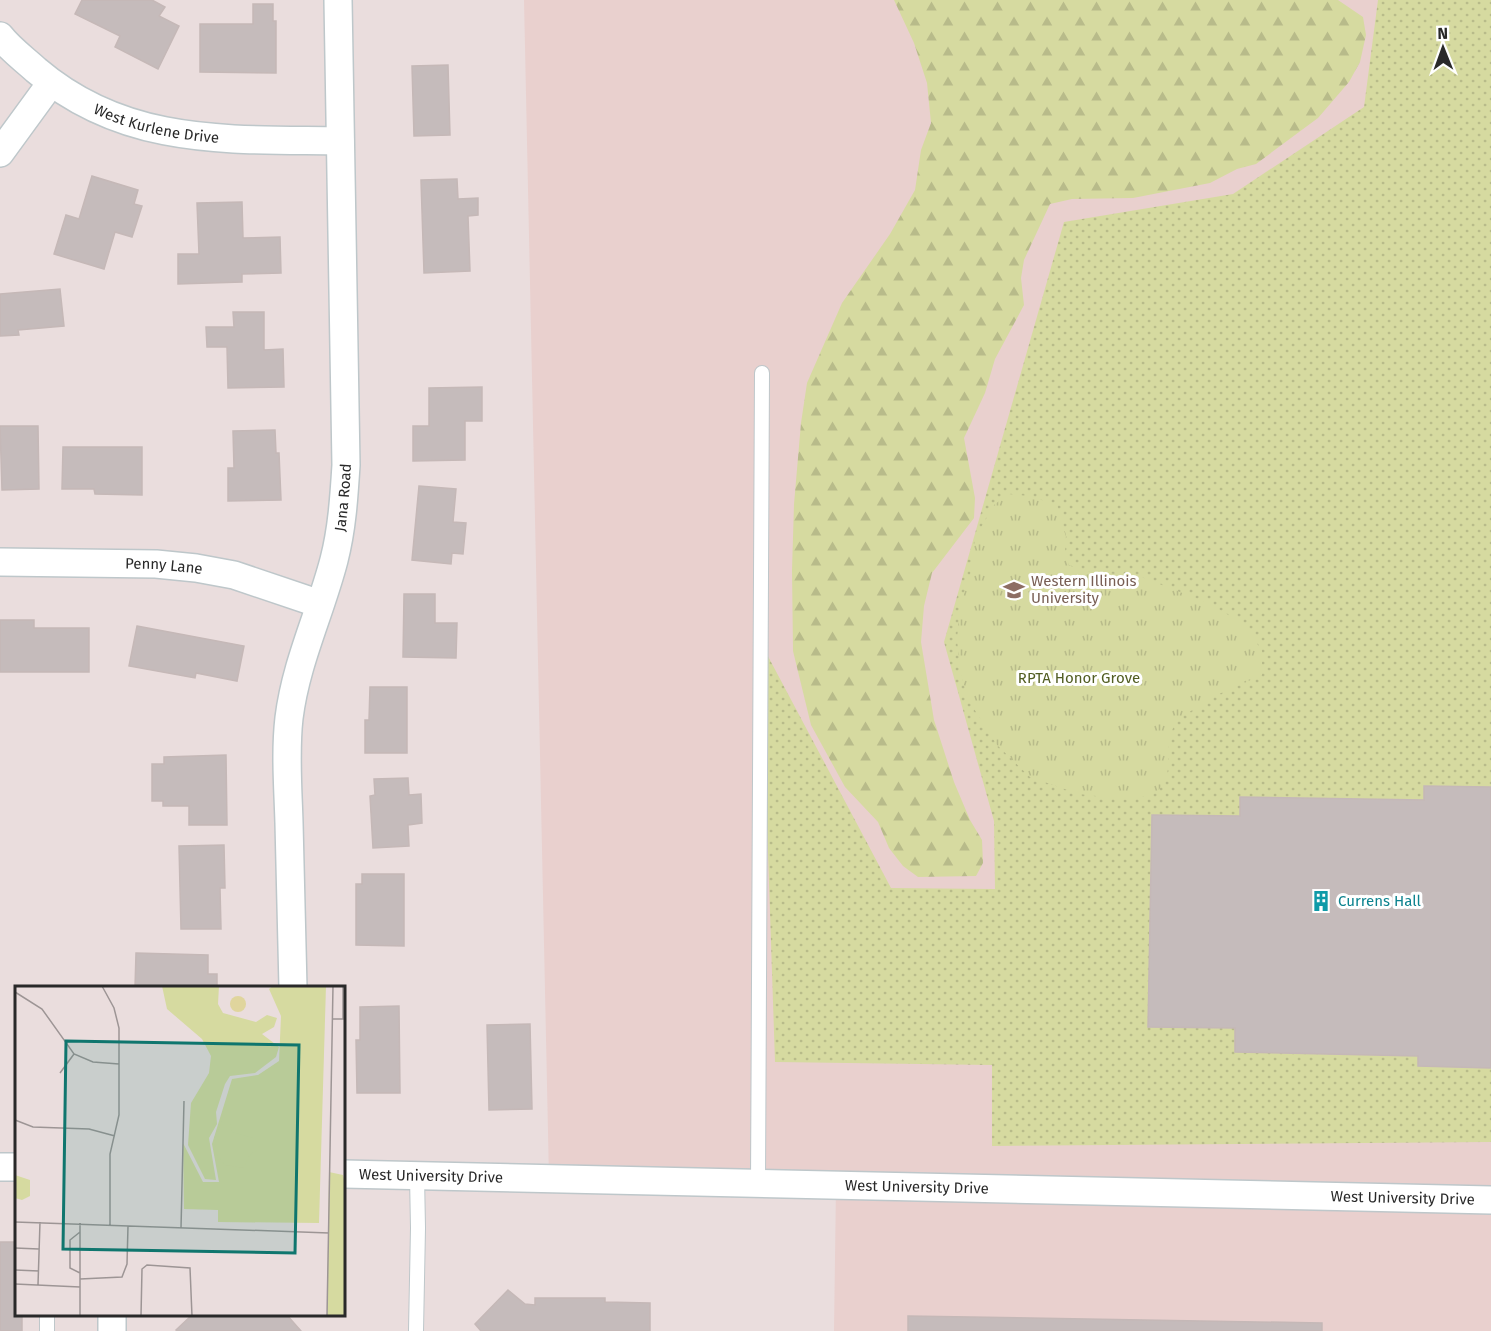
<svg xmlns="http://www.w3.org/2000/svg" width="1491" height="1331" viewBox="0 0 1491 1331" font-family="'Fira Sans',sans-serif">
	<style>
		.education { fill: #e9d0ce }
		.grass { fill: url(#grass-dots) }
		.forest { fill: url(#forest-firs) }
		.park { fill: url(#park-tufts) }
		.building { fill: #c5bbbb; stroke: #c5b8b7; stroke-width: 1.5 }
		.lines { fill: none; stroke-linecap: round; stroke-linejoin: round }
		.service-casing { stroke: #bec7ca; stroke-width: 16 }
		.minor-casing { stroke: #bec7ca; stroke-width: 30 }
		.service { stroke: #fff; stroke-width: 14 }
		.minor { stroke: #fff; stroke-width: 27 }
		.labels { text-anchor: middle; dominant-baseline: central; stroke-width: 6; stroke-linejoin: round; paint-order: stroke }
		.street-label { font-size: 15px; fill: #292929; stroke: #fff }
		.education-label { font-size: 15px; fill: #785e54; stroke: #fff; text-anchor: start }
		.park-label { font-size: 15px; fill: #515d22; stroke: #fff }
		.culture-label { font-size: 15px; fill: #0d838f; stroke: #fff; text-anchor: start }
		.inset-road { fill: none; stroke: #9d9595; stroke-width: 1.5 }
		.view { fill: #0f766e; fill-opacity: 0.15; stroke: #0f766e; stroke-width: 3 }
		.inset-edge { fill: none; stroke: #292929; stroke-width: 3 }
	</style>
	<defs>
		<pattern id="grass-dots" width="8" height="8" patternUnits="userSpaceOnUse" patternTransform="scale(1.5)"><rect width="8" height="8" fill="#d6daa0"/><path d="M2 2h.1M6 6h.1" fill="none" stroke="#b8bb8a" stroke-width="1.8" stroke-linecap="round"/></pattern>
		<pattern id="forest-firs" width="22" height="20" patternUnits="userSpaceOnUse" patternTransform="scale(1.5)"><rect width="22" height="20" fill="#d6daa0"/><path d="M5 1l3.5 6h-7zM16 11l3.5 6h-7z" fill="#b8bb8a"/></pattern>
		<pattern id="park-tufts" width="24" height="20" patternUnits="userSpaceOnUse" patternTransform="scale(1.5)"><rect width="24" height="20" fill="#d6daa0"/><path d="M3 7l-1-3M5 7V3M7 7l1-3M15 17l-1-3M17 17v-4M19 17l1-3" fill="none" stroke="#b8bb8a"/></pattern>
	</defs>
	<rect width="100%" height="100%" fill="#eadddd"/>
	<polygon class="education" points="524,0 1491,0 1491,1331 834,1331 836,1186 549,1179"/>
	<polygon class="grass" points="1378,0 1491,0 1491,1142 992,1146 992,1065 775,1062 761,643 891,888 995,889 994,821 944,642 1064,222 1233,194 1364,107"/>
	<polygon class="forest" points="894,0 1338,0 1363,17 1366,35 1360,62 1349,82 1318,118 1256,164 1237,169 1210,183 1133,198 1072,199 1050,204 1024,260 1021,278 1024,305 995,359 985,393 964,438 975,498 974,518 932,573 924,606 921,642 934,720 954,782 970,820 982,840 983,863 976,876 918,877 903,866 889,848 878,822 845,787 811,725 793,651 792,570 794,504 801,423 807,383 842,303 890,234 915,190 921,150 931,123 927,83 914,43"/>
	<polygon class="park" points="1008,494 1029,496 1057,505 1066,535 1065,553 1069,565 1081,571 1139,576 1208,603 1237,620 1250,633 1262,651 1262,675 1219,694 1176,720 1169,739 1168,769 1165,782 1156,793 1130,800 1079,794 1030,777 997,745 969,701 961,675 957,640 960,605 970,576 975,538 994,505"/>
	<g class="building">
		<polygon points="82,0 152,0 165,7 159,16 179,26 158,69 115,47 120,36 75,14"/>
		<polygon points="253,4 273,4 273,21 276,21 276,73 200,72 200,24 253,24"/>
		<polygon points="448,65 450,135 414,136 412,66"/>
		<polygon points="92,176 138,190 134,204 142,206 132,237 115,232 104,269 54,254 66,215 79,219"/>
		<polygon points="457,179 458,199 478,198 478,215 468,216 470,271 424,273 421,180"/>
		<polygon points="242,202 243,238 280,237 281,273 242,274 242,282 178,284 178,254 199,254 197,203"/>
		<polygon points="60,289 64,326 18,330 19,335 0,336 0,294"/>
		<polygon points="233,312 264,312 264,350 283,349 284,387 228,388 227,347 207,347 206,327 234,327"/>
		<polygon points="482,387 482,421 465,421 465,460 413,461 413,426 429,426 429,388"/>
		<polygon points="0,426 38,426 39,489 2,490"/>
		<polygon points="275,430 276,453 279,453 281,500 228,501 228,468 234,468 233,431"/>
		<polygon points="63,447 142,447 142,495 95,494 94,489 62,489"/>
		<polygon points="419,486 456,489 453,522 466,523 463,554 452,553 451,564 412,560"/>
		<polygon points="404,594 435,594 435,623 457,623 456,658 403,657"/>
		<polygon points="0,620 34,620 34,628 89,628 89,672 0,672"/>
		<polygon points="137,626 244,646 237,681 196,673 195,678 129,666"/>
		<polygon points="370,687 407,687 407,753 365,753 365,720 369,720"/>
		<polygon points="226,755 227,825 189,825 189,806 163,806 163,801 152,801 152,764 164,764 164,757"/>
		<polygon points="408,778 409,795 421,794 422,823 408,825 409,846 373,848 370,796 375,795 374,779"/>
		<polygon points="1424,786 1491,787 1491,1068 1418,1066 1418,1056 1235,1052 1235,1028 1148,1027 1152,815 1240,816 1240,797 1424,800"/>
		<polygon points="224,845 225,888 220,888 221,929 181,929 179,846"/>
		<polygon points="362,874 404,874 404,946 356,945 356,884 362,884"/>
		<polygon points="136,953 208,955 208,974 217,974 217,988 135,988"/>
		<polygon points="399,1006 400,1093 357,1093 356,1040 360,1040 360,1007"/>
		<polygon points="530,1024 532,1109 489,1110 487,1025"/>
		<polygon points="0,1242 16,1242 16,1314 22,1314 22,1331 0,1331"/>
		<polygon points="508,1290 525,1304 535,1305 535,1298 605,1298 605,1302 650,1303 650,1331 481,1331 475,1324"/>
		<polygon points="193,1314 286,1314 301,1331 177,1331 176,1330"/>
		<polygon points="908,1316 1322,1323 1322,1331 908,1331"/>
	</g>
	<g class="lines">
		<defs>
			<g id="service">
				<polyline points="758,1184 762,373"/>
				<polyline points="47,1331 47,1314"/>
				<polyline points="416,1331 418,1228 417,1176"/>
			</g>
			<g id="minor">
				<path id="s1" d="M0 36C10 49 24 59 36 70 126 147 230 139 340 141"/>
				<polyline points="0,153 51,83"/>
				<path id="s2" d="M0 562 156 564 196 568 234 575 320 604"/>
				<path id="s3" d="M293 988C292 933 290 878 289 823 288 788 285 753 289 718 296 662 320 614 334 560 342 529 344 497 346 465L338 0"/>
				<polyline points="0,1167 16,1167"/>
				<path id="s4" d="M344 1174 1491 1200"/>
				<polyline points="112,1314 112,1331"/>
			</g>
		</defs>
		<use href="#service" class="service-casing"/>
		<use href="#minor" class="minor-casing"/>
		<use href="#service" class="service"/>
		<use href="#minor" class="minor"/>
	</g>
	<defs>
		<symbol id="university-bare" viewBox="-9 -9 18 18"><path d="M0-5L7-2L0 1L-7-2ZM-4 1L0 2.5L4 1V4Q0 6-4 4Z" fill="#8d6e63" stroke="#fff" stroke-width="2.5" paint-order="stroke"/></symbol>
		<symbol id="building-bare" viewBox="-9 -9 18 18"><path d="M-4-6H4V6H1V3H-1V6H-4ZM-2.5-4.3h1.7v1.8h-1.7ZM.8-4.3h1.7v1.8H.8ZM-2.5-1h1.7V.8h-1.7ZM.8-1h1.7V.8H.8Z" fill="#0f9aa8" stroke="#fff" stroke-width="2.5" paint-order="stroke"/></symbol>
	</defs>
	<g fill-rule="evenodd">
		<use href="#university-bare" x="999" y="575" width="30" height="30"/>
		<use href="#building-bare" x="1306" y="886" width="30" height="30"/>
	</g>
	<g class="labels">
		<g class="street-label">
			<text stroke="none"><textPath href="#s1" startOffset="184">West Kurlene Drive</textPath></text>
			<text stroke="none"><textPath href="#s3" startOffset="498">Jana Road</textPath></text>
			<text stroke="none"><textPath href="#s2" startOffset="164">Penny Lane</textPath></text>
			<text stroke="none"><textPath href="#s4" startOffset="87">West University Drive</textPath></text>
			<text stroke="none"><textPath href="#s4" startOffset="573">West University Drive</textPath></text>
			<text stroke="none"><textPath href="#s4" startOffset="1059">West University Drive</textPath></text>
		</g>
		<g class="education-label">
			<text x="1031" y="581">Western Illinois<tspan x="1031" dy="17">University</tspan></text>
		</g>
		<g class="park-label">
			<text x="1079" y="678">RPTA Honor Grove</text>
		</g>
		<g class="culture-label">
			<text x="1338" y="901">Currens Hall</text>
		</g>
	</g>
	<g transform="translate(15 986)">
		<rect width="330" height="330" fill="#eadddd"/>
		<path d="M258 0H311L304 237 203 236V224L169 223 168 157 188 196H204L197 158 217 93 243 89 264 75 266 30 254 3Z" fill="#d6daa0"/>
		<path d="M147 0H204L203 18 208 27 241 36 252 29 262 32 259 41 247 48 264 61 261 71 240 87 215 90 210 98 201 126 202 138 194 152 201 194 190 193 173 159 176 117 194 87 196 70 187 53 152 23ZM0 189 15 194V210L7 214 0 212Z" fill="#d6daa0"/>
		<path d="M207 135 215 137 217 146 238 152 246 160 233 171 229 182 210 179 201 167 199 152ZM314 186 328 189 330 197V330H312Z" fill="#d6daa0"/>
		<path d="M215 18a8 8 0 1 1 16 0a8 8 0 1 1-16 0Z" fill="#e0d59d"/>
		<path class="inset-road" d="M87 0 99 22 104 42V129L95 168V239M0 6 27 23 59 68 78 76 104 78M318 33H328V0M45 87 59 68M0 134 18 141 74 143 100 150M0 236 314 247M166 242 169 115M0 262 24 263M0 284 24 285M65 287 55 282V254L65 246M65 293 107 291 112 278 113 240M0 298 65 301M23 299 25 236M65 330V237M126 330 127 283 132 279 175 282 177 330M312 330 318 0"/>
		<path class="view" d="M51 55 284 59 280 267 48 263Z"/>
		<rect width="330" height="330" class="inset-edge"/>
	</g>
	<g transform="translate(1443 48) rotate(359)" stroke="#ffffff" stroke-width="4.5" paint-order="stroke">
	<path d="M0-4.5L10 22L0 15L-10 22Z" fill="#292929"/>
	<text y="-9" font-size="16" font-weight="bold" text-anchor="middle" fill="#292929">N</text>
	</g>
</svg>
